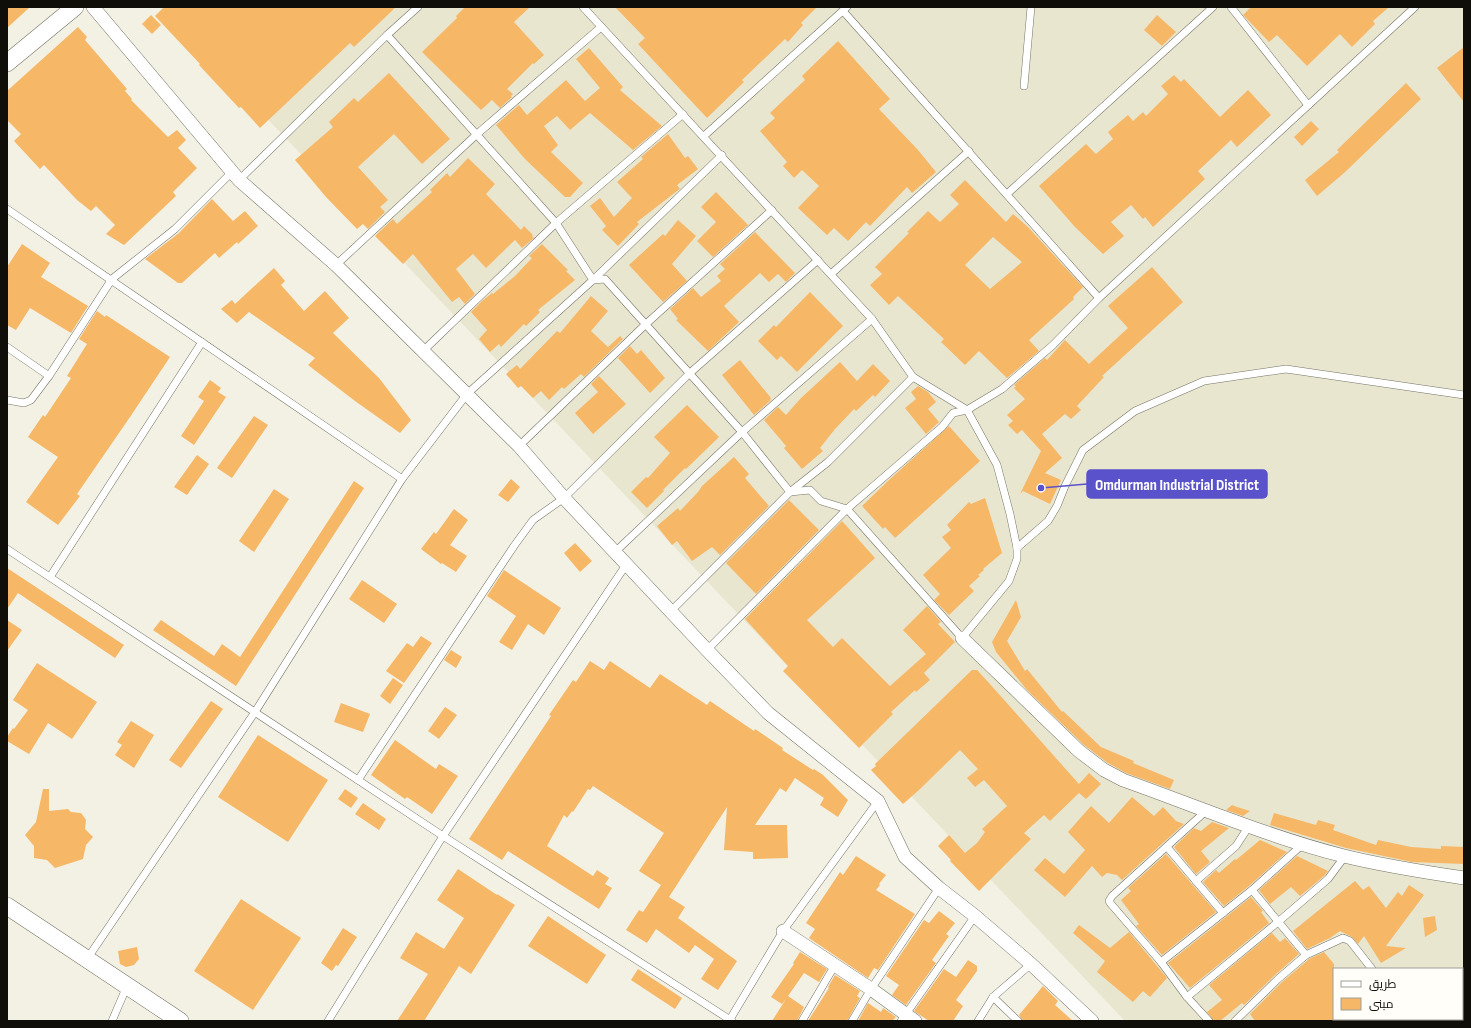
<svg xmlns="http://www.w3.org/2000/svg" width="1471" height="1028" viewBox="0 0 1471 1028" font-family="'Sofia Sans Condensed',Cairo,sans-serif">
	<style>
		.built { fill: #e9e6d0; fill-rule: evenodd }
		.building { fill: #f6b766; fill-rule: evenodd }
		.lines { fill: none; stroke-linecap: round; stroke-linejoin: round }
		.service-casing { stroke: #757366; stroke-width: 8 }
		.minor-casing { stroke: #757366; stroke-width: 14 }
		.tertiary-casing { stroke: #757366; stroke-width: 18 }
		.service { stroke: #fff; stroke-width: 7 }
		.minor { stroke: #fff; stroke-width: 13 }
		.tertiary { stroke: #fff; stroke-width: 17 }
		.leader { fill: none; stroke: #5a52ca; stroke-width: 1.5 }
		.callout-dot { fill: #5a52ca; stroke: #fffef8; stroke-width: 1.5 }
		.callout { fill: #5a52ca; stroke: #5a52ca; stroke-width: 1.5 }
		.callout-label { font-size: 16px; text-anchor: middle; font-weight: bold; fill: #fff }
	</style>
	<rect width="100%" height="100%" fill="#f3f1e3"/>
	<path class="built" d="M161 7H1464V1021H1125ZM1334 969H1462V1019H1334Z"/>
	<g class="building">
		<polygon points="7,7 30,7 7,28"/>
		<polygon points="164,7 396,7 354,47 350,43 260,128 241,107 239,108 199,65 200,64 155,16"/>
		<polygon points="465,7 530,7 514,22 544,55 534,64 533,63 507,89 513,94 511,96 512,97 500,108 492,100 481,110 422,52 457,18 456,16"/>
		<polygon points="615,7 817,7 801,23 803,25 788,42 785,39 742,80 744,82 707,118 638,44 645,38"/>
		<polygon points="1251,7 1389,7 1373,21 1375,24 1352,47 1340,34 1307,66 1277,35 1269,42 1247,19 1243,15"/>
		<polygon points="151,15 161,25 152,34 142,24"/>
		<polygon points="1157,15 1176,32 1162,46 1144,30"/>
		<polygon points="78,27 87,37 85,40 127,89 125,91 132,99 131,100 168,137 177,130 186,140 178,148 197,168 173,192 176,196 124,245 106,234 115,225 96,206 91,211 77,200 44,165 40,169 14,141 21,134 7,120 7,91"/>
		<polygon points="838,41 890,99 879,109 918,150 936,172 912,193 907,187 870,226 866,222 848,241 834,228 827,235 798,208 819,186 802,170 794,178 783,166 787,162 760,131 775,118 770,113 805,80 802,76"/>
		<polygon points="1464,47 1464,102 1437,68"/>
		<polygon points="589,48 623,87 620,90 662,126 633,150 590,113 570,130 557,116 544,126 558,145 551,152 583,183 570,197 565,197 525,159 496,125 519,105 527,115 566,80 585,101 600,88 576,59"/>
		<polygon points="389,73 450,139 422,164 394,134 358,167 388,200 380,207 385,212 368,229 363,224 357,229 326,197 295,160 333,127 329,122 354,98 358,102"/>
		<polygon points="1174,75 1181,82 1184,79 1220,117 1248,90 1271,115 1237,147 1231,140 1198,171 1205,179 1153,227 1145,217 1143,219 1131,205 1111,222 1124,236 1103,254 1075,227 1039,186 1086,144 1096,154 1113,139 1108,132 1128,115 1133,121 1143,112 1146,116 1168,94 1161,86"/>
		<polygon points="1406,83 1421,99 1344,173 1317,196 1305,180 1339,152 1337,150"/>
		<polygon points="1311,121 1319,129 1302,146 1294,137"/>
		<polygon points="668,134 685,158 688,156 698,169 677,185 680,189 677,191 637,222 639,224 618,246 602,230 606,226 590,206 600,198 614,217 632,198 617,182 643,159 641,157"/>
		<polygon points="468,158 495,184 486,194 521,230 524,226 533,235 532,236 534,238 522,248 515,240 486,268 473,254 456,269 475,294 465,304 459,297 452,302 413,254 403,264 375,236 393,219 397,224 432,192 430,190 447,173 450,177"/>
		<path d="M965 180 1006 222 1013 214 1028 227 1083 287 1073 297 1074 299 1029 340 1039 351 1007 378 979 351 965 365 941 342 944 339 898 296 889 305 870 285 882 274 875 267 909 233 907 232 928 211 940 222 959 204 950 195ZM993 237 1022 262 990 289 965 265Z"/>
		<polygon points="716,192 748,225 713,257 697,241 716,222 701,207"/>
		<polygon points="212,199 233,221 245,211 258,226 238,244 237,242 219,258 215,253 182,283 178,283 145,259 179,233"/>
		<polygon points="678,220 696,236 672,264 687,281 663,302 629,265 663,234 665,236"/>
		<polygon points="755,232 795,273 786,282 778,274 769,282 760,273 725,305 724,306 739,322 708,351 676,320 678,319 670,309 693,288 701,297 721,281 717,276 725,269 720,264"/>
		<polygon points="22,244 50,263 41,277 88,306 71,333 30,308 16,330 7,325 7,267"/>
		<polygon points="542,244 568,270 566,271 575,280 538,310 540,312 526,326 524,324 501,347 499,344 490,352 479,339 487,330 471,312 482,301 492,293 493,294 515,276 532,258 529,256"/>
		<polygon points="1152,267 1183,302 1102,376 1104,377 1077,406 1081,410 1071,419 1065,414 1042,434 1062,458 1045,473 1061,480 1050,504 1023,491 1020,494 1041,451 1022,430 1017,434 1008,425 1013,421 1007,415 1025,399 1014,388 1016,386 1014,385 1045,358 1047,360 1065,340 1089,364 1128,328 1108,306"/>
		<polygon points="274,268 285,281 281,285 304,311 325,291 349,318 333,333 379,378 411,420 400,433 355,401 308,365 315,358 249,312 237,323 221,309 232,300 235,304"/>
		<polygon points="810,292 843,326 797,372 781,356 777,360 758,341 774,325 776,327"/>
		<polygon points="591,296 608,311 591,331 609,348 608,347 620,336 623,339 584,377 581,374 564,389 562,387 549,400 541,391 533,398 521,386 518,388 506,374 517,365 520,369 557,331 560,333"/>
		<polygon points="97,311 105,317 106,315 170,357 130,417 77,494 80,496 58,525 26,502 58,457 28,437 43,415 45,417 71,378 67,376 87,344 79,339"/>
		<polygon points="630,346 637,354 641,350 665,378 650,393 618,358"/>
		<polygon points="740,360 771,398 770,399 771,400 754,415 722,375"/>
		<polygon points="840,362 857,381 873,364 890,381 875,397 873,395 856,411 854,409 835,429 820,448 823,451 802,469 784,448 786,446 764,420 778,407 786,415 800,399"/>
		<polygon points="599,376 626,404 593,434 575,413 598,392 591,384"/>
		<polygon points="210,380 221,388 218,392 226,397 194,445 181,436 204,401 198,397"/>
		<polygon points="918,386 928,392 936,402 928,409 939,422 926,434 905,408 916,399 911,392"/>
		<polygon points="687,405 719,437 686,469 685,468 663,490 664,491 647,508 631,492 646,477 648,478 670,453 654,437"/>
		<polygon points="254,416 268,425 232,478 217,468"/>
		<polygon points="949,426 980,461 895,538 885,527 883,529 862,506 889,480"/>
		<polygon points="197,455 209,464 187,495 174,487"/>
		<polygon points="734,457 749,474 745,478 769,506 720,555 712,547 692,561 677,541 672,545 657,526 678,508 680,511 698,492 702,486"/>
		<polygon points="511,479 520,487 508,502 498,495"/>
		<polygon points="354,481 364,488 236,686 153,630 161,620 214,656 222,644 240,657"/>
		<polygon points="274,489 289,499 254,552 239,541"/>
		<polygon points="985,498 1002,553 983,569 984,570 978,575 980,576 969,586 974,591 949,615 934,600 940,594 923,575 951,548 942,537 951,530 947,525 969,502 971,504"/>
		<polygon points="789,500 819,530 756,594 726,563"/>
		<polygon points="454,509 468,520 450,545 467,556 456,572 442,563 441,564 421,549 434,532 436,534"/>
		<polygon points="842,521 875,558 807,620 833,647 842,638 890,686 926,654 903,630 927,606 941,622 938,624 955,642 924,673 930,680 916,692 915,690 891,712 893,714 859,748 783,671 788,666 745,619"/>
		<polygon points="575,543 592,561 580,572 564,553"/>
		<polygon points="7,568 124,645 115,658 18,593 7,609"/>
		<polygon points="504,570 561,608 544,635 528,624 512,650 499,642 516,616 487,596"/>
		<polygon points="362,580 397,604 384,623 349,599"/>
		<polygon points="1016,600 1021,617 1007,641 1025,671 1027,669 1062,712 1063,711 1101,747 1134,761 1133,763 1174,780 1170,789 1126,773 1108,763 1084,745 1027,690 996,652 992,642"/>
		<polygon points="7,620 22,630 7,651"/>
		<polygon points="421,636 432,643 404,683 386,671 407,643 413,647"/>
		<polygon points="451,650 462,657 456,668 444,660"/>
		<polygon points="590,661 604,670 610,661 650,688 660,674 707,705 710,701 754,731 755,729 783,748 782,750 813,770 814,769 823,775 848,800 838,817 820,805 824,798 795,778 786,792 780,788 755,825 787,825 788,858 753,859 753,852 724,850 727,807 669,897 685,907 678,918 737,961 718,990 701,979 714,959 695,945 689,953 656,929 647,943 626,930 639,910 643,912 661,885 639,871 664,833 593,786 590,790 588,789 573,812 572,811 567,818 564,815 547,846 593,876 597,870 609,878 605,884 612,888 599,909 508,851 502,860 469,839 551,716 549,715 573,680 576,682"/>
		<polygon points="37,663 97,702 72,739 48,723 29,754 7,741 7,737 13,728 14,729 28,710 13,700"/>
		<polygon points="972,670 977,670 989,683 1079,784 1089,773 1101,784 1086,799 1079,793 1050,821 1044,815 1024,833 1031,839 979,891 950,861 951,860 938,846 949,835 965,853 977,843 985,832 982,829 1007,806 984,780 975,787 967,778 978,769 960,750 919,790 903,804 871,770 876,766 875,764"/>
		<polygon points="393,678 403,685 390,704 380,696"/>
		<polygon points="211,701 223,709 181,768 169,760"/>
		<polygon points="341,703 370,714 363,732 334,722"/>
		<polygon points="445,707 457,715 439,739 428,731"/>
		<polygon points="131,721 154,735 134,768 115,755 122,745 117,742"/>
		<polygon points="258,735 328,780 288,842 218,797"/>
		<polygon points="395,740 436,769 439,764 458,776 432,814 407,797 405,799 371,775"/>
		<polygon points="43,789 49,789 49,811 68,809 71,812 81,813 86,820 85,829 93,837 86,845 83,859 55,868 47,860 34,858 34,846 25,835 36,822"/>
		<polygon points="345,789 358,798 351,808 338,799"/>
		<polygon points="1132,797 1154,816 1163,807 1176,821 1184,824 1122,880 1117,875 1107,873 1102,877 1092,866 1065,897 1034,870 1045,858 1064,874 1085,850 1068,832 1091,806 1109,823"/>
		<polygon points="363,803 386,819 379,830 355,814"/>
		<polygon points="1232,805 1237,807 1250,811 1243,816 1226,810"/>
		<polygon points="1274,813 1316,825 1318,820 1335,825 1333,830 1376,845 1378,840 1411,847 1441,849 1441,846 1464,847 1464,864 1412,862 1346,848 1270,825"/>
		<polygon points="1212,822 1229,828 1201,851 1210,862 1196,874 1174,847 1194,828 1201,831"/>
		<polygon points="1260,840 1287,852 1249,886 1224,906 1203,882 1216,870 1219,873 1235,859 1236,860"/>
		<polygon points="1166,854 1216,912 1162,955 1136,926 1139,924 1121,900 1131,891 1128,888"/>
		<polygon points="856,856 886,875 879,884 880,885 876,890 915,914 878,970 874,968 868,978 809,938 815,929 806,923 840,872 843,875"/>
		<polygon points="1297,856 1328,871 1324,876 1300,896 1291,887 1270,904 1259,890"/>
		<polygon points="458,869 497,895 497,894 515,905 471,974 459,966 424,1021 397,1021 428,974 400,958 416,932 444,949 464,918 437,900"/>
		<polygon points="1355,881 1363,890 1369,886 1386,908 1398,892 1402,896 1409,885 1424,895 1386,946 1406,948 1381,963 1364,936 1358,944 1352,937 1340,931 1330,938 1307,949 1293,931"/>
		<polygon points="1251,897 1263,911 1261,912 1269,923 1190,988 1168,963"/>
		<polygon points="241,899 301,938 253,1010 194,971"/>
		<polygon points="939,911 955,923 946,934 949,936 932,960 936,963 906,1005 892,995 899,985 886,976 924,920 929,923"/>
		<polygon points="548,916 606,955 587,984 528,946"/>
		<polygon points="1435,916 1437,930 1425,937 1423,918"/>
		<polygon points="1079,925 1110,948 1129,932 1167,978 1150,997 1143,991 1133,1002 1097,972 1105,961 1073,933"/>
		<polygon points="343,928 357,937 338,966 336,965 332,971 321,963"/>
		<polygon points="1272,933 1280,942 1285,938 1299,954 1275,975 1244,1005 1242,1003 1220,1021 1214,1021 1207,1012 1222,1000 1209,985"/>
		<polygon points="137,947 139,959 134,965 126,967 120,964 118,951"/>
		<polygon points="800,952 827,969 819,982 804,973 788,996 804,1007 797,1021 772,1021 786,999 782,1004 771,997 794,964 793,963"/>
		<polygon points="1324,952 1334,964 1334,1019 1342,1019 1344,1021 1255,1021 1250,1014 1281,983 1309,959"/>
		<polygon points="968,960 977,966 977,971 956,1000 963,1006 953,1021 929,1021 914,1011 944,969 956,977"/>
		<polygon points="638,969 682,998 675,1009 631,980"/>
		<polygon points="835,975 860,991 857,996 860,998 847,1021 808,1021 829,988 828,987"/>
		<polygon points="1043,986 1058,1001 1055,1005 1073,1021 1023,1021 1019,1015"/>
		<polygon points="868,1003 881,1012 883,1008 896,1017 893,1020 895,1021 858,1021"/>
	</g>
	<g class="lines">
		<defs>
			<g id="service">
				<polyline points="1231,7 1308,105"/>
				<polyline points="843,11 1099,298"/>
				<polyline points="387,35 556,223 593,280 605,279 742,432 790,492 810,490 821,501 847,509 962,638 1009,581 1017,559 1017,548 1010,514 997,465 967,410 913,377 872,319 583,7"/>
				<polyline points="1024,86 1031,7"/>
				<polyline points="704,136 847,7"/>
				<polyline points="239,180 387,35 418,7"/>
				<polyline points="1007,194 1213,7"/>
				<polyline points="7,209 402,479"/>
				<polyline points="336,265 476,135 601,27"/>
				<polyline points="831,274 969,151"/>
				<polyline points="7,347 49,376"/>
				<polyline points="423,351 556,223 683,114"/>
				<polyline points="7,400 24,403 31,400 49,376 112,279 175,229 232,172"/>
				<polyline points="519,446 646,324 772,210"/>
				<polyline points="1017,548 1048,521 1057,506 1065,486 1083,450 1135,411 1204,381 1286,369 1464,395"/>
				<polyline points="7,549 443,836 732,1021"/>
				<polyline points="615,552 742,432 872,319"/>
				<polyline points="50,577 202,342"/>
				<polyline points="670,612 790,492 828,462 913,377"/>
				<polyline points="707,650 847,509 942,427 953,413 967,410 1002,389 1053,345 1099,298 1415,7"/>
				<polyline points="358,780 514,546 533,520 564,498 690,373 818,260"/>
				<polyline points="1207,810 1112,896 1109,901 1111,904 1161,962 1187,997 1209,1021"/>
				<polyline points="1167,847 1223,913"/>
				<polyline points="1196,881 1236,846 1249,826"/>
				<polyline points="1252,890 1306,955"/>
				<polyline points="87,959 255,712 402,479 467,394 593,280 722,155"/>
				<polyline points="1161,962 1252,890 1303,844"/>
				<polyline points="993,997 1018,1021"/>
				<polyline points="1187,997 1278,922 1328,879 1345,856"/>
				<polyline points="1411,1019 1413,1021"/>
				<polyline points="112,1021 127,986"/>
				<polyline points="328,1021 443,836 626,565"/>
				<polyline points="729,1021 783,931 878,801"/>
				<polyline points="802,1021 835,965"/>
				<polyline points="852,1021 871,989 939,888"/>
				<polyline points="901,1021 975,916"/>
				<polyline points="978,1021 993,997 1031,964"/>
				<polyline points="1235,1021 1278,979 1306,955 1343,938 1350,941 1372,969"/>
			</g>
			<g id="minor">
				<polyline points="93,7 239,180 336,265 519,446 564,498 707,650 768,713 878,801 905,857 939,888 975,916 1031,964 1092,1021"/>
				<path d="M962 638 1079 751 1104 770 1123 780C1196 806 1269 837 1344 856 1384 866 1424 872 1464 878"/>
				<polyline points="783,931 871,989 915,1021"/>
				<polyline points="1462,992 1464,990"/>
				<polyline points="1429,1021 1432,1019"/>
			</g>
			<g id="tertiary">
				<polyline points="7,63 75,7"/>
				<polyline points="7,906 180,1021"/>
			</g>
		</defs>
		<use href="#service" class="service-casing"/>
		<use href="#minor" class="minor-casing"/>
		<use href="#tertiary" class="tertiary-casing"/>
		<use href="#service" class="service"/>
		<use href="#minor" class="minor"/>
		<use href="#tertiary" class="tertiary"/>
	</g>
	<path class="leader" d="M1041 488L1087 484"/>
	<circle class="callout-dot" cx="1041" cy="488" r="4"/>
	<rect class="callout" x="1087" y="470" width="180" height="28" rx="4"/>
	<g class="callout-label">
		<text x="1177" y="490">Omdurman Industrial District</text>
	</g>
	<rect width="1471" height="1028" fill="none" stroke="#0f0e09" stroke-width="16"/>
	<rect x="1333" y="968" width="130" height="52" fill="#fffef8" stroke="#9f9e98"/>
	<rect x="1341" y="981" width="20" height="6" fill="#ffffff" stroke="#9f9e98"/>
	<text x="1369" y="988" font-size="12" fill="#0f0e09">طريق</text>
	<rect x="1341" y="998" width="20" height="12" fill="#f6b766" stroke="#9f9e98"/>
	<text x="1369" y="1008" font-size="12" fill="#0f0e09">مبنى</text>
</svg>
